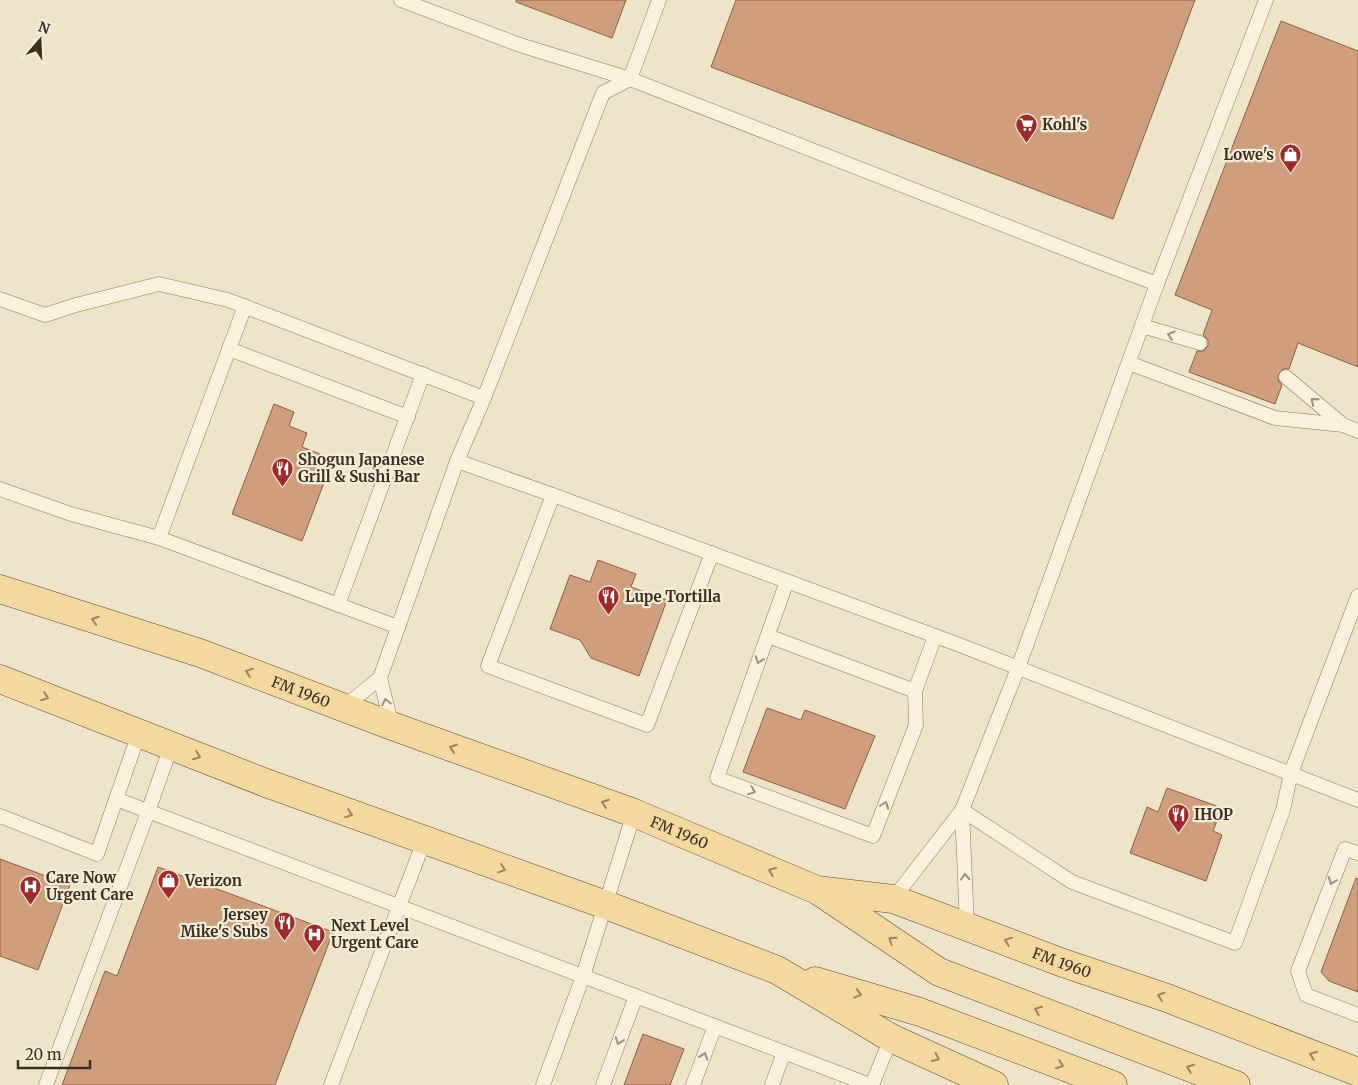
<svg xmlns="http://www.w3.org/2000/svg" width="1358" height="1085" viewBox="0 0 1358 1085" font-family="Merriweather,serif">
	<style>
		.building { fill: #cf9f7d; stroke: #8d5f41 }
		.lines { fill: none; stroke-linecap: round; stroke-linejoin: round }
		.lane-casing { stroke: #8d765c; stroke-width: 15 }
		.primary-casing { stroke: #5b4430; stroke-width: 29 }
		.lane { stroke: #faf1dc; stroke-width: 14 }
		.primary { stroke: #f3d9a0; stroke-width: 28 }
		.oneway { stroke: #9c907e }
		.oneway2 { stroke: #988460 }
		.labels { text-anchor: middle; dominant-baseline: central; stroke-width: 4.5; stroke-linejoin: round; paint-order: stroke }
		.poi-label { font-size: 15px; font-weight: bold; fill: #3d2e20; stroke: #f7eed8; text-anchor: start }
		.street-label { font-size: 15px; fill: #3d2e20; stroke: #f7eed8 }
	</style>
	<rect width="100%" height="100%" fill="#f0e4c8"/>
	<g class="building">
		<polygon points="516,0 626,0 612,38 516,2"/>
		<polygon points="736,0 1195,0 1113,219 711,67"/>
		<polygon points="1281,21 1358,51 1358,367 1298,343 1289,369 1283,369 1278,375 1278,380 1282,385 1275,404 1189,372 1197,351 1203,351 1208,346 1208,340 1203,335 1212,310 1175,295"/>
		<polygon points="274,404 294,412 289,426 307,433 302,447 333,459 302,541 232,514"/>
		<polygon points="598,560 636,574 631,587 667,600 639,676 591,658 580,640 550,629 570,575 590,582"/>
		<polygon points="767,708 801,720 805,710 875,736 845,809 743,772"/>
		<polygon points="1167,788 1222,808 1213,831 1222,835 1206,881 1130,853 1147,807 1158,812"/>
		<polygon points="0,859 70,885 38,970 0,956"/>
		<polygon points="158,867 333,932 275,1085 62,1085 105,971 117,976"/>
		<polygon points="1356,878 1358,879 1358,992 1329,981 1321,972"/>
		<polygon points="643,1034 684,1049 670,1085 624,1085"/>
	</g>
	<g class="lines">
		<defs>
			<g id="lane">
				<polyline points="401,0 520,45 630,79 1096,261 1157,284 1018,668 962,810 1072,882 1235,943 1283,810 1291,773 1358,596"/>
				<polyline points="1157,284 1266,0"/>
				<polyline points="0,299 45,315 76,305 159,284 228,300 484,398"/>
				<polyline points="1142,326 1200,343"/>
				<polyline points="229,349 408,417"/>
				<polyline points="1129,363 1275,418 1343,425 1358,431"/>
				<polyline points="1286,377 1343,425"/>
				<polyline points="457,461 553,495 957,644 1358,800"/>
				<polyline points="0,489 71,514 159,538 398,627"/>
				<polyline points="553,495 488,666 647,725 712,553"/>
				<polyline points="159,538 245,306"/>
				<polyline points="787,581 717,778 873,836 916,725 915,691 935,636"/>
				<polyline points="338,605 423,374"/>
				<polyline points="768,636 915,691"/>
				<polyline points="380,678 392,726"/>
				<polyline points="344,707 380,678 457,461 484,398 603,93 630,79 659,0"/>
				<polyline points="116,799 870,1085"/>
				<polyline points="0,816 97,854 139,733"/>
				<polyline points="1358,853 1345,849 1298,971 1306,995 1358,1015"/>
				<polyline points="893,899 962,810 967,926"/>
				<polyline points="46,1085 148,812 171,746"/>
				<polyline points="331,1085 424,841"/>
				<polyline points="543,1085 583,976 634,813"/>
				<polyline points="603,1085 636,996"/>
				<polyline points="693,1085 715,1026"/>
				<polyline points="772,1085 784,1052"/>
				<polyline points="872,1085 891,1038"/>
			</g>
			<g id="primary">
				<path id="s1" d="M0 589 200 653 392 726 634 813 817 890 893 899 1063 963 1167 998 1358 1072"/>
				<polyline points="0,679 266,783 606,905 777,970 891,1038 994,1085"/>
				<polyline points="820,892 939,972 1236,1085"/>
				<polyline points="815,981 920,1012 1113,1085"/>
			</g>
		</defs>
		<use href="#lane" class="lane-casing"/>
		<use href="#primary" class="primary-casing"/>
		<use href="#lane" class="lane"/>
		<use href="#primary" class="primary"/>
	</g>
	<defs><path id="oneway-chevron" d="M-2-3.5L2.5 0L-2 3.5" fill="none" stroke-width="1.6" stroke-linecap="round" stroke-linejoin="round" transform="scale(1.25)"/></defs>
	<g class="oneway">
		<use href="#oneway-chevron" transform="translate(1171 335) rotate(-163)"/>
		<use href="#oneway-chevron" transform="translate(1314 401) rotate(-140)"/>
		<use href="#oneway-chevron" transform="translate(759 660) rotate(110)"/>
		<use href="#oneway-chevron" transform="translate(386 702) rotate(-103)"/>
		<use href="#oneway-chevron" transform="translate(752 791) rotate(21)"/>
		<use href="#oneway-chevron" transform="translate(885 805) rotate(-69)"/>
		<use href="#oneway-chevron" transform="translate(965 877) rotate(-93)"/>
		<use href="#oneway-chevron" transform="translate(1332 881) rotate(111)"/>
		<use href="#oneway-chevron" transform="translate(619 1041) rotate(110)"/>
		<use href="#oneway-chevron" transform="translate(704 1056) rotate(-70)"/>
	</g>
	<g class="oneway2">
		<use href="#oneway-chevron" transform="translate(95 620) rotate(-162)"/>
		<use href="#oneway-chevron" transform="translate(249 672) rotate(-159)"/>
		<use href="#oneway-chevron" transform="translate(45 697) rotate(21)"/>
		<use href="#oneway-chevron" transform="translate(453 748) rotate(-160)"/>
		<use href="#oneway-chevron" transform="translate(197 756) rotate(21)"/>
		<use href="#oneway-chevron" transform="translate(605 803) rotate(-160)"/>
		<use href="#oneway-chevron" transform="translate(349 814) rotate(20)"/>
		<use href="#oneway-chevron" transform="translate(502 869) rotate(19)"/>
		<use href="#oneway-chevron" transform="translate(772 871) rotate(-157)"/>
		<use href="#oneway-chevron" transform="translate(892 940) rotate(-146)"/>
		<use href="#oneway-chevron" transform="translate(1008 941) rotate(-159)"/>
		<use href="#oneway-chevron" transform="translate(858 994) rotate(16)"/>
		<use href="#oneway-chevron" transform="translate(1161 996) rotate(-161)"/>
		<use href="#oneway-chevron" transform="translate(1038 1010) rotate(-159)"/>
		<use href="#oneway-chevron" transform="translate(1313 1055) rotate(-159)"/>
		<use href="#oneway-chevron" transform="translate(936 1058) rotate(24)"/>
		<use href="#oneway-chevron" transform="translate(1060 1065) rotate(21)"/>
		<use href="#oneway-chevron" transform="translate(1190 1068) rotate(-159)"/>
	</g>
	<defs>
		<symbol id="supermarket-pin" viewBox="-11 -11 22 30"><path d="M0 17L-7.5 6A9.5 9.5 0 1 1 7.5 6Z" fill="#9e2a2b" stroke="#f7eed8"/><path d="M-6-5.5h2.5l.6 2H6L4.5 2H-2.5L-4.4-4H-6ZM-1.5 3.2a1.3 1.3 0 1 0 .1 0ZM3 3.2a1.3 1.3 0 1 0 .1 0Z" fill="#fff"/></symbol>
		<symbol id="shop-pin" viewBox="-11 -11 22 30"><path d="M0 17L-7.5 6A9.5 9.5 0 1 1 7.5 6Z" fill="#9e2a2b" stroke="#f7eed8"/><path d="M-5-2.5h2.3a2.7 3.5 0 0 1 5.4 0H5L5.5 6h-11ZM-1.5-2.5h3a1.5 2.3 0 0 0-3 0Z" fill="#fff"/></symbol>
		<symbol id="restaurant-pin" viewBox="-11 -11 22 30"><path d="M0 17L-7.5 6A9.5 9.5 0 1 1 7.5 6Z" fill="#9e2a2b" stroke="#f7eed8"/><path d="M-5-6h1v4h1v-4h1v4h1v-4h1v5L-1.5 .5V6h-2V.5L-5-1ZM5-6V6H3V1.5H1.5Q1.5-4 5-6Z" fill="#fff"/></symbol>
		<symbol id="hospital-pin" viewBox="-11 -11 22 30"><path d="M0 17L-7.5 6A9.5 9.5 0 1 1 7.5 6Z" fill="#9e2a2b" stroke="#f7eed8"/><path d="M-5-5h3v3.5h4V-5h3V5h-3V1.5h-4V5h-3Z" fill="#fff"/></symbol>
	</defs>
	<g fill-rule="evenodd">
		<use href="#supermarket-pin" x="1014" y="112" width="25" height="34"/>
		<use href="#shop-pin" x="1278" y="142" width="25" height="34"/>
		<use href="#restaurant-pin" x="270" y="456" width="25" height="34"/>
		<use href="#restaurant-pin" x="596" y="584" width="25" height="34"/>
		<use href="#restaurant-pin" x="1166" y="802" width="25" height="34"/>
		<use href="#shop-pin" x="156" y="868" width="25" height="34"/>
		<use href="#hospital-pin" x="18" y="874" width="25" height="34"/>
		<use href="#restaurant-pin" x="272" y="910" width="25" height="34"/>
		<use href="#hospital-pin" x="302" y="922" width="25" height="34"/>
	</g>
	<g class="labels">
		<g class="poi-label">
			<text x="1042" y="124">Kohl's</text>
			<text x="1274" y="154" text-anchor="end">Lowe's</text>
			<text x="298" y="459">Shogun Japanese<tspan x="298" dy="17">Grill &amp; Sushi Bar</tspan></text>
			<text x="625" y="596">Lupe Tortilla</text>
			<text x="1194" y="814">IHOP</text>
			<text x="46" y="877">Care Now<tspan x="46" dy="17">Urgent Care</tspan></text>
			<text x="185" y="880">Verizon</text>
			<text x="268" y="914" text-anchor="end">Jersey<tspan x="268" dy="17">Mike's Subs</tspan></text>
			<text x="331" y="925">Next Level<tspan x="331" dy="17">Urgent Care</tspan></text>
		</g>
		<g class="street-label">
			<text stroke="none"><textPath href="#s1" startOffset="318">FM 1960</textPath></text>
			<text stroke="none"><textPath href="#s1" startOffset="722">FM 1960</textPath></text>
			<text stroke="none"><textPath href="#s1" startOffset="1128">FM 1960</textPath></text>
		</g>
	</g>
	<g transform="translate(40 40) rotate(19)" stroke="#f7eed8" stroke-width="4" paint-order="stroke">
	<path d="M0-4L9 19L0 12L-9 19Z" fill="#3d2e20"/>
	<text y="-8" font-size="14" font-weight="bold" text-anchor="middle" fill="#3d2e20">N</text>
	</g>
	<path d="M18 1060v8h72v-8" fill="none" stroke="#3d2e20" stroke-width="2.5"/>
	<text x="25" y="1060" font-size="15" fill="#3d2e20" stroke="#f7eed8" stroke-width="4" paint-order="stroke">20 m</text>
</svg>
